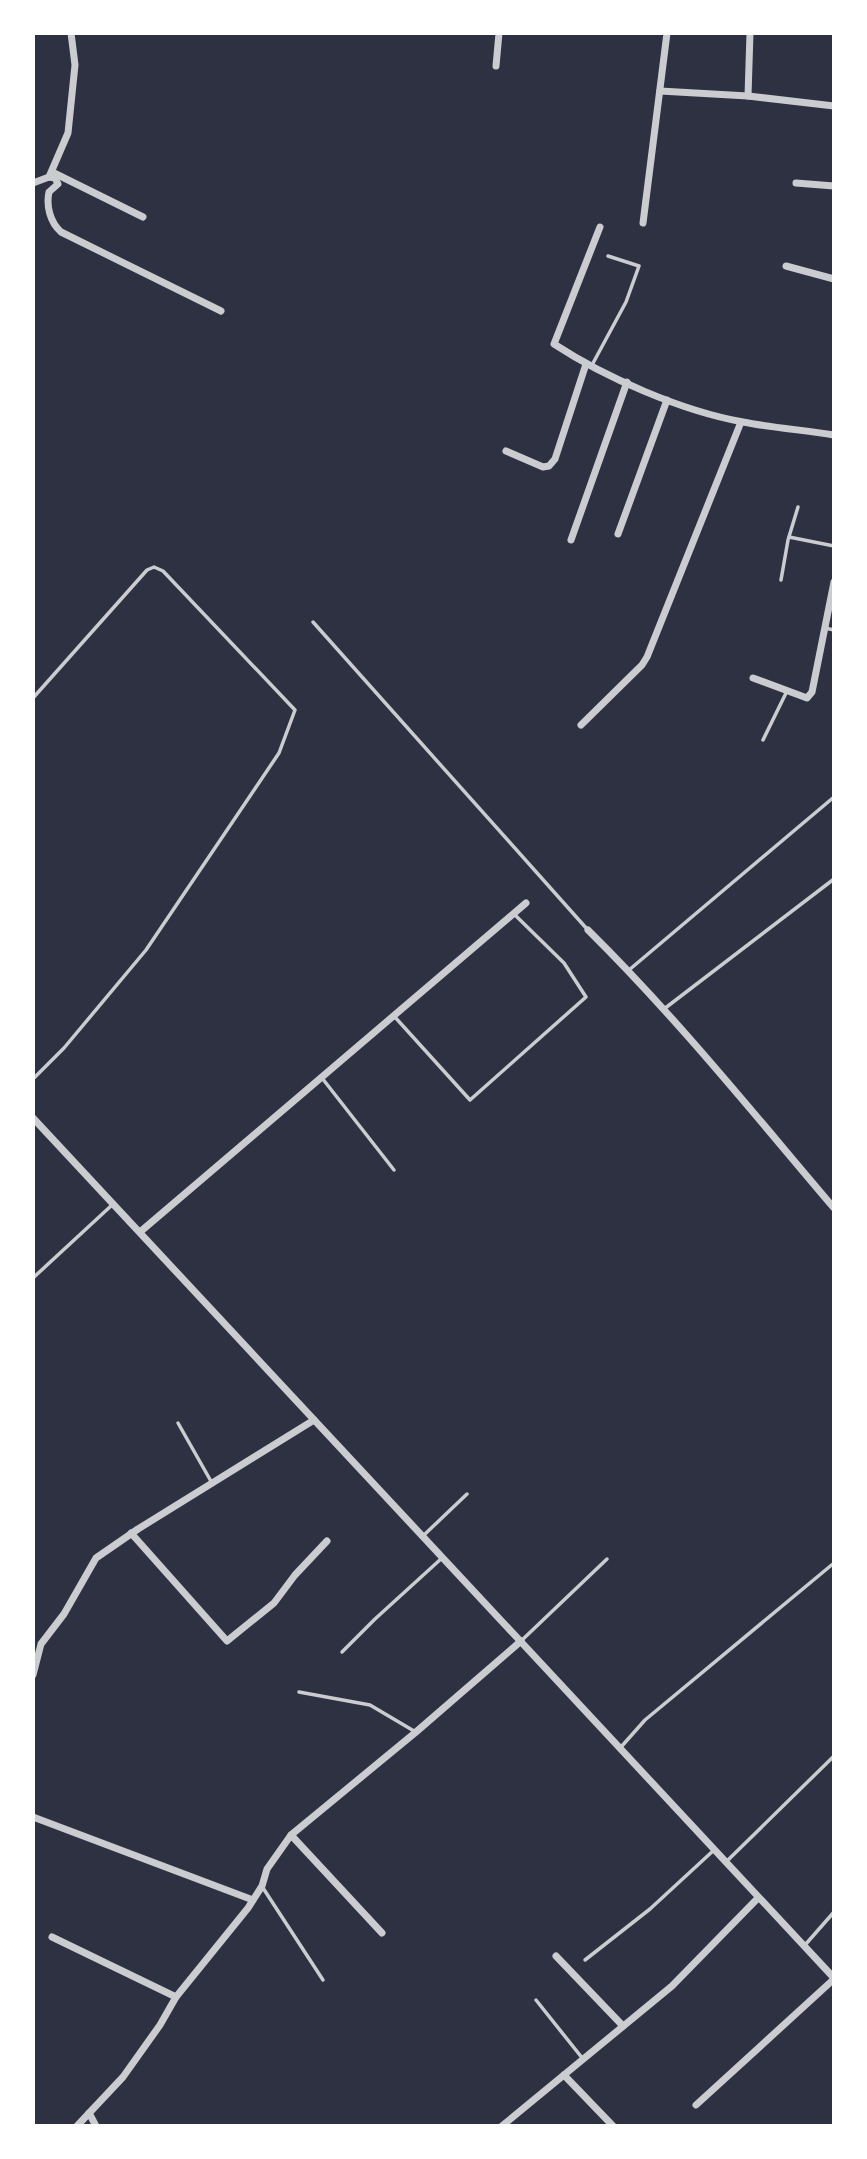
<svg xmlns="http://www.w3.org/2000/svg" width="867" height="2159" viewBox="0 0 867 2159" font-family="'Alegreya Sans',sans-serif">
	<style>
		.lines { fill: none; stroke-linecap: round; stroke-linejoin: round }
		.service { stroke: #caccd0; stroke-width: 3.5 }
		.minor { stroke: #caccd0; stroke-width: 7 }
	</style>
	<rect width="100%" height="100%" fill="#2d3142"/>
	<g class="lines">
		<g class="service">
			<polyline points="592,365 626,302 639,266 608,256"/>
			<polyline points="789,537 834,546"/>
			<polyline points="781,580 788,540 798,507"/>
			<polyline points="313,622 587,929"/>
			<polyline points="825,628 834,630"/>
			<polyline points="33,698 147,570 154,567 163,571 295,710 279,753 146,950 64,1048 33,1079"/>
			<polyline points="763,740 787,691"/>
			<polyline points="629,970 834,797"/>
			<polyline points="664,1009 834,879"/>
			<polyline points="394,1016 470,1100 586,997 564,963 515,915"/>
			<polyline points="322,1078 394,1170"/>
			<polyline points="33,1278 112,1205"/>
			<polyline points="178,1423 212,1483"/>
			<polyline points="424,1535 467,1494"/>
			<polyline points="521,1641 607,1559"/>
			<polyline points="342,1652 375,1619 442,1558"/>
			<polyline points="299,1692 370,1705 414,1731"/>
			<polyline points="621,1747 645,1720 834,1563"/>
			<polyline points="727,1861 834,1756"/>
			<polyline points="263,1888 323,1980"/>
			<polyline points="805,1945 834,1912"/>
			<polyline points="585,1960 650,1909 714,1850"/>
			<polyline points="536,2000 583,2059"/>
		</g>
		<g class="minor">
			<polyline points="496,66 499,33"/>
			<polyline points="660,91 748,96 834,106"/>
			<polyline points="748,96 750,33"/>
			<polyline points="52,172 143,217"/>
			<path d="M49 177 55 178 58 184 49 192C46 206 50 222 61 232L221 311"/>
			<polyline points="33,183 49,177 68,133 75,65 71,33"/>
			<polyline points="796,183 834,186"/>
			<polyline points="643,223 667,33"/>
			<path d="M600 227 554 344C606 378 682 411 743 422 773 428 804 430 834 435"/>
			<polyline points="786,266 834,279"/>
			<polyline points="506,451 543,467 549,466 555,459 586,364"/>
			<polyline points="618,534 667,400"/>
			<polyline points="571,540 627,382"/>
			<polyline points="753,678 807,698 812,692 834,582"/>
			<polyline points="581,725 642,665 647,657 741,422"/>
			<path d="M588 930C676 1017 754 1114 834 1208"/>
			<polyline points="33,1118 834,1978"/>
			<polyline points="140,1232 526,903"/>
			<polyline points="131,1533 227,1641 274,1603 295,1575 327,1541"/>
			<polyline points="33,1675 41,1644 64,1614 96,1558 138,1529 314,1420"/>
			<polyline points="33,1817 253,1900"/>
			<polyline points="291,1835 382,1933"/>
			<polyline points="52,1937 176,1997"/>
			<polyline points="556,1956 623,2026"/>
			<polyline points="564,2075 613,2126"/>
			<polyline points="696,2105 834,1979"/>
			<polyline points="89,2113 96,2126"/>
			<polyline points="77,2126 123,2077 160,2025 176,1997 248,1908 262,1886 267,1869 291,1835 416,1732 521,1641"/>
			<polyline points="502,2126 672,1986 758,1898"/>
		</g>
	</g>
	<rect width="867" height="2159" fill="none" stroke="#ffffff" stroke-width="70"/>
</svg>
